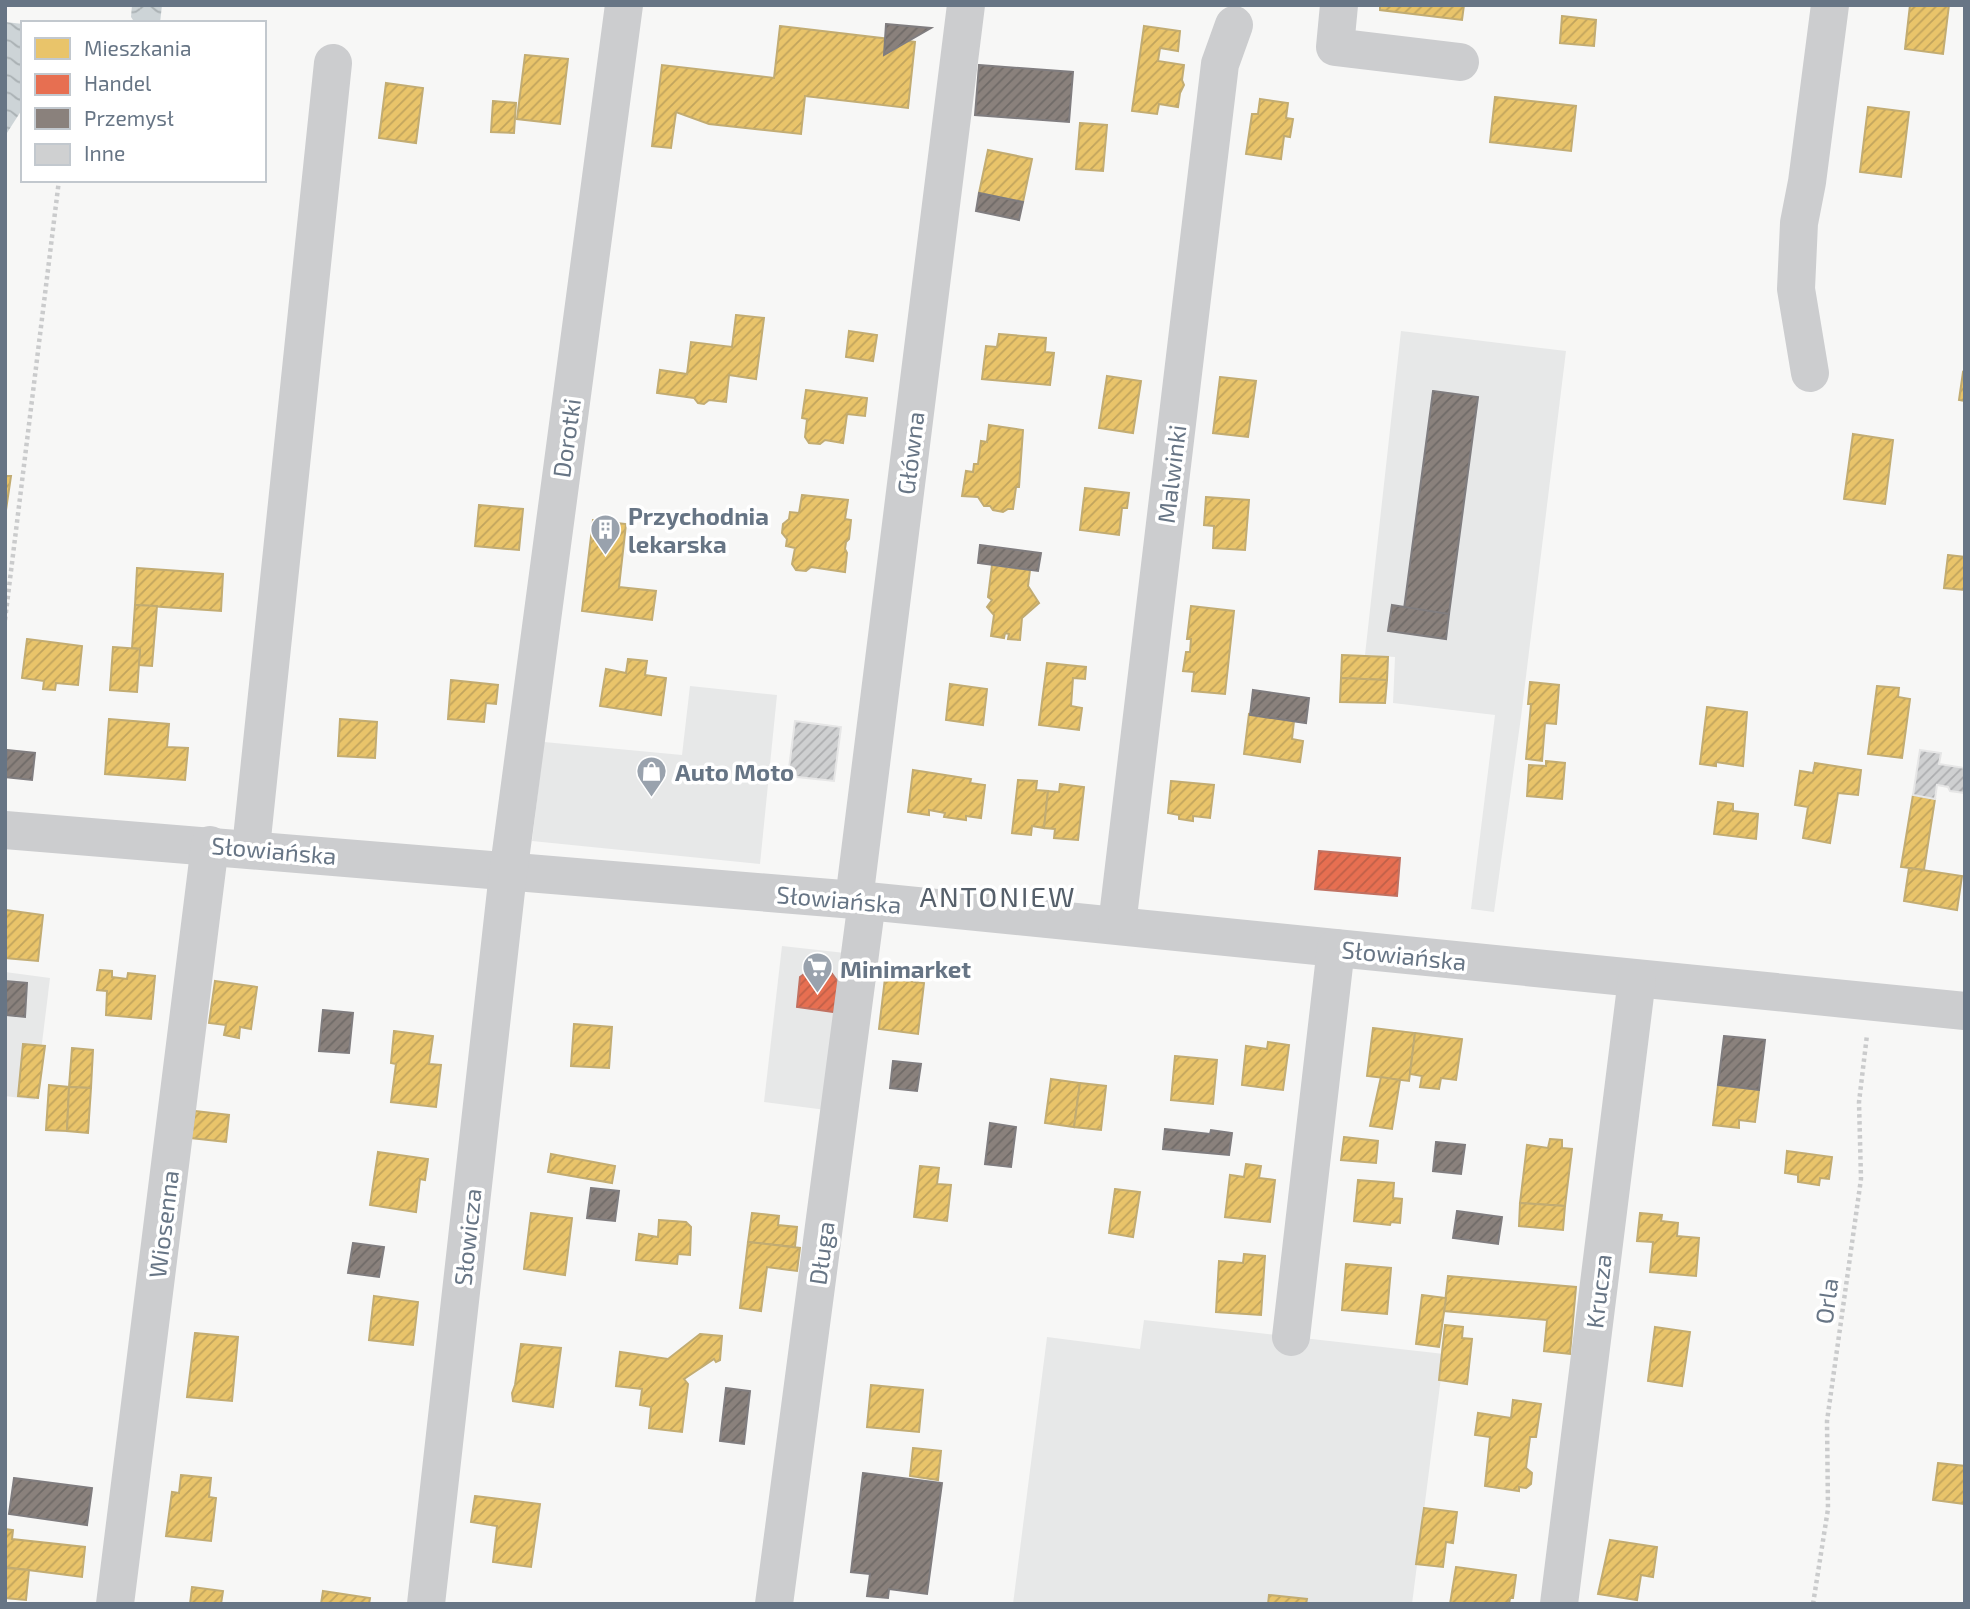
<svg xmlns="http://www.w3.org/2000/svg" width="1970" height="1609" viewBox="0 0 1970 1609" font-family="'Exo 2',sans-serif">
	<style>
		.built { fill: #e7e8e8 }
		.water { fill: url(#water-waves) }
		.homes { fill: url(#homes-hatch); stroke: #c2ac72; stroke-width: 2 }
		.shops { fill: url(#shops-hatch); stroke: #c17161; stroke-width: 2 }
		.industry { fill: url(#industry-hatch); stroke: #807d7f; stroke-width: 2 }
		.building { fill: url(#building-hatch); stroke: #e6e6e6; stroke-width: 2 }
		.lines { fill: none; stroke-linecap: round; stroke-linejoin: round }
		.path { stroke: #cacbcc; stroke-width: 4.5; stroke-dasharray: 3.5 3.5; stroke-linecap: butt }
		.minor { stroke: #cccdcf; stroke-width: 38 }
		.labels { text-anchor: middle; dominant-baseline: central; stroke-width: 7; stroke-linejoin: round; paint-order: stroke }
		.street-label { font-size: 24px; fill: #677585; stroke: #fff }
		.poi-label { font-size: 24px; font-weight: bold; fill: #677585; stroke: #fff; text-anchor: start }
		.quarter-label { font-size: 28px; letter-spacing: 2px; fill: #555f6a; stroke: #fff }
	</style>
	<defs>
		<pattern id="water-waves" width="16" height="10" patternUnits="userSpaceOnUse" patternTransform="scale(1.75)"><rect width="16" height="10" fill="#cdd4d7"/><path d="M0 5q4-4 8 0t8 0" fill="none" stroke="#aab1b4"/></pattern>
		<pattern id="homes-hatch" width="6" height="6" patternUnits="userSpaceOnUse" patternTransform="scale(1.75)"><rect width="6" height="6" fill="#e9c46a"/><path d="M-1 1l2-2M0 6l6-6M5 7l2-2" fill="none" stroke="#c1a45d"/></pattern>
		<pattern id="shops-hatch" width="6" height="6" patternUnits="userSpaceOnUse" patternTransform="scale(1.75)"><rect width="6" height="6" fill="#e76f51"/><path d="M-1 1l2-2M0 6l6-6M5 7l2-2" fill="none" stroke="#bf6049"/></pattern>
		<pattern id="industry-hatch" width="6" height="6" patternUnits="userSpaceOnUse" patternTransform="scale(1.75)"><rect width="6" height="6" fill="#8a817c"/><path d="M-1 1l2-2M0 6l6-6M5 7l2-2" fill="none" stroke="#6f6a67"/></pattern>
		<pattern id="building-hatch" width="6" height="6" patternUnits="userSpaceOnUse" patternTransform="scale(1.75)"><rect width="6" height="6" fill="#cfd0d1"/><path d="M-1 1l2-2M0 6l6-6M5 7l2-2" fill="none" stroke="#acadaf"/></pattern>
	</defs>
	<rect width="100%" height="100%" fill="#f7f7f6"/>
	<g class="built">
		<polygon points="1401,331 1566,351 1521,717 1494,912 1471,909 1495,715 1393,703 1395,657 1365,655"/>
		<polygon points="690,686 777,695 760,864 532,841 544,742 682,755"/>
		<polygon points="782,946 845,953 826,1110 764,1102"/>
		<polygon points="5,972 50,978 35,1100 5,1096"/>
		<polygon points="1144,1320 1444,1354 1412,1604 1013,1604 1047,1337 1140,1349"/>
	</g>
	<g class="water">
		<polygon points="132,5 162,5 160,23 135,23 131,17"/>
		<polygon points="5,22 23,24 23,108 5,136"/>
	</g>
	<g class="homes">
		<polygon points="1380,5 1464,5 1462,20 1380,10"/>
		<polygon points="1910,5 1949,5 1943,54 1905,49"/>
		<polygon points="1562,16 1596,20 1594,46 1560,43"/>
		<polygon points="780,26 915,42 908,108 805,96 801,134 709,124 676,112 671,148 652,146 662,65 774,78"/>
		<polygon points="1144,26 1180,31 1178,51 1160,48 1158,61 1184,65 1182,80 1184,85 1180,93 1178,107 1159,104 1157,114 1132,111"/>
		<polygon points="525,55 568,59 560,124 517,119"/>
		<polygon points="386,83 423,88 416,143 379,138"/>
		<polygon points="1495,97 1576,106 1571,151 1490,142"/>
		<polygon points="1260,99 1288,103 1286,118 1293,119 1290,137 1284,136 1281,159 1246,154 1252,114 1258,114"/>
		<polygon points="493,101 516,103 514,133 491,132"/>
		<polygon points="1868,107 1909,112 1901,177 1860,172"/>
		<polygon points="1080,123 1107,125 1103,171 1076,169"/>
		<polygon points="988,150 1032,159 1023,202 979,193"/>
		<polygon points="736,315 764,318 756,379 729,375 726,402 709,400 704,404 698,403 694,398 657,393 660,370 687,374 691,342 732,347"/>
		<polygon points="849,331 877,335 873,361 846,357"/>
		<polygon points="999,334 1046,338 1045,352 1054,353 1050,385 982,379 986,346 997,347"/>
		<polygon points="1963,372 1965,373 1965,401 1959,400"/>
		<polygon points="1107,376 1141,381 1133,433 1099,428"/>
		<polygon points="1220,377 1256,381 1248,437 1213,433"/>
		<polygon points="806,390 867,398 865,416 847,414 843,443 825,440 820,444 809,443 805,437 807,419 802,418"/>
		<polygon points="989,425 1023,430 1019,487 1016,487 1013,509 1008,509 1003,512 993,510 990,506 984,506 978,497 962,496 966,471 973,472 974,464 978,464 981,441 987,442"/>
		<polygon points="1853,434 1893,440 1885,504 1844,499"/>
		<polygon points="5,476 11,476 6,510 5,510"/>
		<polygon points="1085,488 1129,493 1127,508 1122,508 1119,535 1080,530"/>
		<polygon points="802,495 848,500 845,519 851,520 849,539 846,542 845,549 847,553 845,572 811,567 806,571 796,570 792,564 795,548 786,546 787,539 782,533 783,524 789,519 790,512 799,513"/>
		<polygon points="1206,497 1249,500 1245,550 1213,548 1214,526 1204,525"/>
		<polygon points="479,505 523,509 519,550 475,546"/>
		<polygon points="593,520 626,524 619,587 656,591 652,620 582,611"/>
		<polygon points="1948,555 1965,557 1965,590 1944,588"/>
		<polygon points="992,565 1030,570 1028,586 1039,603 1022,618 1020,640 1008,639 1009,634 1005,633 1004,638 991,636 994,615 987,607 992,600 988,597"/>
		<polygon points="137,568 223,574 221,611 135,605"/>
		<polygon points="135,605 157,606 152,666 139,665 140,649 132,648"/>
		<polygon points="1191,606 1234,611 1225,694 1192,691 1194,672 1183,671 1186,652 1190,652 1191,639 1187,639"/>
		<polygon points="27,639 82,646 78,685 56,683 55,690 43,689 44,681 22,678"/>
		<polygon points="113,647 140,649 137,692 110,690"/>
		<polygon points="1342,655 1388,657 1387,680 1341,678"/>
		<polygon points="628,659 647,661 645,675 666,678 661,715 600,706 606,669 626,673"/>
		<polygon points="1047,663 1086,667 1085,679 1073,678 1071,706 1082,708 1079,730 1039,725"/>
		<polygon points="1341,678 1387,680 1385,703 1340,702"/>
		<polygon points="451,680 498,685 496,704 486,703 484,722 448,719"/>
		<polygon points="1530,682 1559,685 1556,724 1545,723 1542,761 1526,759 1531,704 1528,704"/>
		<polygon points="950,684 987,689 983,725 946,720"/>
		<polygon points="1877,686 1899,688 1898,697 1910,699 1902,758 1868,754"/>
		<polygon points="1707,707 1747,712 1743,766 1716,762 1716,766 1700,764"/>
		<polygon points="1249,714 1294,721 1292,739 1303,741 1300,762 1244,754"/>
		<polygon points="109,719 169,724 167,747 188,748 185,780 105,774"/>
		<polygon points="340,719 377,722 375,758 338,756"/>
		<polygon points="1546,761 1565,763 1562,799 1527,796 1529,765 1546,766"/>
		<polygon points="1815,763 1861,770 1858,795 1838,793 1830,843 1803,838 1808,807 1795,805 1800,771 1813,773"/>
		<polygon points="913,770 971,779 970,783 985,785 981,818 966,816 966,820 944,817 945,813 929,810 929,815 908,812"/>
		<polygon points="1018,780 1037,781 1036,790 1048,791 1044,828 1032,826 1031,835 1012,833"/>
		<polygon points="1171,781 1214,785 1210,818 1193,816 1193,821 1179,819 1179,815 1168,813"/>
		<polygon points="1060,784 1084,787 1078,840 1054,838 1055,829 1044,828 1048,791 1059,792"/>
		<polygon points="1913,795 1935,799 1924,870 1901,867"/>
		<polygon points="1718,802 1733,804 1733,811 1758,814 1756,839 1714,834"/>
		<polygon points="1909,868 1962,876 1957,910 1904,901"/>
		<polygon points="6,910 43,915 38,961 5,958"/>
		<polygon points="100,970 112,971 112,977 127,979 128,973 155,976 151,1019 106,1015 107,991 97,990"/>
		<polygon points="885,978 924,983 918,1034 879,1029"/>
		<polygon points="215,981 257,987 251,1029 240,1027 239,1038 224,1035 226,1025 209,1023"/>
		<polygon points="574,1024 612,1027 609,1068 571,1066"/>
		<polygon points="1373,1028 1415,1033 1409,1081 1367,1076"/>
		<polygon points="394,1031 433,1036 429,1064 441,1065 436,1107 391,1102 396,1064 391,1063"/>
		<polygon points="1415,1033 1462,1039 1456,1080 1441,1078 1439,1089 1420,1087 1422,1076 1410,1074"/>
		<polygon points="1268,1042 1289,1045 1283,1090 1242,1085 1246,1046 1267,1049"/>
		<polygon points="23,1044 45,1046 38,1098 18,1096"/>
		<polygon points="72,1048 93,1050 91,1088 69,1087"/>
		<polygon points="1175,1056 1217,1060 1213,1104 1171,1100"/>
		<polygon points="1381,1077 1400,1080 1392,1129 1370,1126"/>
		<polygon points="1051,1079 1080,1083 1074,1127 1045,1123"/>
		<polygon points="1080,1083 1106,1086 1101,1130 1074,1127"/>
		<polygon points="49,1085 69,1087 67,1131 46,1130"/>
		<polygon points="1718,1085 1759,1090 1755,1122 1739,1120 1739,1128 1713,1125"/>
		<polygon points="69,1087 91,1088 88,1133 67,1131"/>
		<polygon points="195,1111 229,1115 226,1142 191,1138"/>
		<polygon points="1344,1137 1378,1141 1376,1163 1341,1160"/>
		<polygon points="1550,1139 1562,1140 1562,1148 1572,1149 1565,1206 1520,1203 1527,1145 1548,1148"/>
		<polygon points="1787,1151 1832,1157 1829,1179 1820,1178 1819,1185 1798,1182 1798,1175 1785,1173"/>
		<polygon points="378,1152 428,1159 425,1180 420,1179 416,1212 370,1205"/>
		<polygon points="551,1154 615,1166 612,1183 548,1172"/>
		<polygon points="1246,1164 1261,1166 1259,1178 1275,1180 1270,1222 1225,1217 1230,1175 1244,1177"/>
		<polygon points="920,1166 939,1168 937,1184 951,1185 947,1221 914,1217"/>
		<polygon points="1358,1180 1394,1183 1393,1198 1402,1199 1400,1223 1391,1222 1390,1225 1354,1221"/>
		<polygon points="1115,1189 1140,1192 1133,1237 1109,1233"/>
		<polygon points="1520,1203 1565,1206 1563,1230 1519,1226"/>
		<polygon points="531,1213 572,1218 565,1275 524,1269"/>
		<polygon points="752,1213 779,1216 778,1225 797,1227 795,1247 748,1242"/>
		<polygon points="1640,1213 1662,1215 1661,1221 1678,1223 1677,1236 1699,1238 1696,1276 1650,1272 1653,1242 1637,1241"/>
		<polygon points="659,1220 686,1222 691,1227 690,1255 678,1254 677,1264 636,1260 639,1234 658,1237"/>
		<polygon points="748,1242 800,1248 797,1271 767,1267 761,1311 740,1308"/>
		<polygon points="1244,1254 1265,1256 1261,1315 1216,1312 1219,1261 1243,1263"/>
		<polygon points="1346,1264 1391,1268 1387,1314 1342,1310"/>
		<polygon points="1448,1276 1576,1287 1570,1354 1544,1351 1547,1320 1444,1311"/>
		<polygon points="1422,1295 1446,1298 1439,1347 1416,1344"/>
		<polygon points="374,1296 418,1302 413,1345 369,1340"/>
		<polygon points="1445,1325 1463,1327 1462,1338 1472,1339 1467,1384 1439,1380"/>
		<polygon points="1655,1327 1690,1332 1682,1386 1648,1381"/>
		<polygon points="195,1333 238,1337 232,1401 187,1397"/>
		<polygon points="700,1334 722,1336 720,1360 716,1362 714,1359 684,1379 688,1384 682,1432 649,1428 651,1407 640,1405 642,1389 616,1386 620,1352 668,1359"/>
		<polygon points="521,1344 561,1348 553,1407 513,1401 512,1393 515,1385"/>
		<polygon points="871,1385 923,1390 919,1432 867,1427"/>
		<polygon points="1513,1400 1541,1404 1536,1437 1530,1437 1526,1468 1532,1473 1531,1484 1526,1488 1519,1487 1519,1491 1485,1486 1490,1437 1475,1435 1478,1413 1511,1418"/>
		<polygon points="913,1448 941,1451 938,1480 910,1476"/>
		<polygon points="1938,1463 1965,1466 1965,1504 1933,1500"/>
		<polygon points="181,1475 211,1478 209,1497 216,1498 211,1541 166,1536 172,1492 179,1493"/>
		<polygon points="475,1496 540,1504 531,1567 493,1562 497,1526 471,1522"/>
		<polygon points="1424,1508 1457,1512 1453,1543 1446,1542 1443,1567 1416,1564"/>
		<polygon points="5,1529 13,1530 12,1539 85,1547 82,1577 5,1567"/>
		<polygon points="1610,1540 1657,1547 1653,1577 1641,1575 1637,1600 1598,1594"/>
		<polygon points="1456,1567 1516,1575 1513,1598 1510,1598 1509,1604 1450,1604"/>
		<polygon points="5,1568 29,1570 26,1600 5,1598"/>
		<polygon points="192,1587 223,1591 221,1604 190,1604"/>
		<polygon points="323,1591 370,1598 369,1604 321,1604"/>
		<polygon points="1269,1595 1307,1599 1306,1604 1268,1604"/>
	</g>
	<g class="shops">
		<polygon points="1319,851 1400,858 1397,896 1315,889"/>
		<polygon points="811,969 830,971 838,982 834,1012 797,1007 800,977"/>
	</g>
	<g class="industry">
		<polygon points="886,24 931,28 884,55"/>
		<polygon points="979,65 1073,72 1069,122 975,115"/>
		<polygon points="979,193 1023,202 1019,220 976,211"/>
		<polygon points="1433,391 1478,397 1449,614 1404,609"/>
		<polygon points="980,545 1041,553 1038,571 978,563"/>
		<polygon points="1392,605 1449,614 1446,639 1388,631"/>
		<polygon points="1253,690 1309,698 1306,723 1250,715"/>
		<polygon points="7,750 35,753 32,780 5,777"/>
		<polygon points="5,981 27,983 25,1017 7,1015"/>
		<polygon points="323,1010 353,1013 349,1053 319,1051"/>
		<polygon points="1724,1036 1765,1040 1759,1090 1718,1085"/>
		<polygon points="893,1061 921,1064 917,1091 890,1088"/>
		<polygon points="990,1123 1016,1127 1011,1167 985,1164"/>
		<polygon points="1165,1129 1210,1134 1211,1130 1232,1133 1229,1155 1163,1149"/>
		<polygon points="1436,1142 1465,1145 1461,1174 1433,1171"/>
		<polygon points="591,1188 619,1191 615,1221 587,1218"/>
		<polygon points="1457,1211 1502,1217 1498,1244 1453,1238"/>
		<polygon points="353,1243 384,1247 379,1277 348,1273"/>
		<polygon points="726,1388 750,1391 744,1444 720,1441"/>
		<polygon points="863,1473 942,1483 927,1594 889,1589 888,1598 867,1596 870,1574 851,1572"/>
		<polygon points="14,1478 92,1488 87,1525 9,1514"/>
	</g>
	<g class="building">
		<polygon points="795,721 841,727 834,781 788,776"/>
		<polygon points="1920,750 1941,753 1939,764 1965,768 1965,793 1950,791 1948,787 1937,785 1935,799 1913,795"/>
	</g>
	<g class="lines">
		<g class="path">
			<polyline points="5,620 59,180"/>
			<polyline points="1813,1604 1828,1509 1827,1421 1861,1179 1859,1102 1867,1035"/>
		</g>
		<g class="minor">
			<polyline points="1339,5 1335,47 1460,62"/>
			<polyline points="1810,373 1796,289 1799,223 1807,182 1830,5"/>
			<polyline points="5,830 867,901 1965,1011"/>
			<polyline points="251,848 333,63"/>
			<polyline points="854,900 966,5"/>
			<polyline points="1117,925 1220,64 1234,25"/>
			<polyline points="1291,1337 1336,948"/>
			<polyline points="115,1604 210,845"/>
			<polyline points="426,1604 507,882 624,5"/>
			<polyline points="774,1604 867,901"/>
			<polyline points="1559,1604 1637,979"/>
		</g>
	</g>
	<defs>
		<symbol id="building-pin" viewBox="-11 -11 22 30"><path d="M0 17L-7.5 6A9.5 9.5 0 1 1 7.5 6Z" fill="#99a2ad" stroke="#fff"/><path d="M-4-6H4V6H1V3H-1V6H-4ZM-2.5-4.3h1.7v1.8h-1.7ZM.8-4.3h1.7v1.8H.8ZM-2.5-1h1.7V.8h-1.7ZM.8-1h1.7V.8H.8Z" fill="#fff"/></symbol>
		<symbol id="shop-pin" viewBox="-11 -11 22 30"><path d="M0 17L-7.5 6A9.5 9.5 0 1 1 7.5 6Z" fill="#99a2ad" stroke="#fff"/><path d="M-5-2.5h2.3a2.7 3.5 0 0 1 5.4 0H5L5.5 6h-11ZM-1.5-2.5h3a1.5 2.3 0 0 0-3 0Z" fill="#fff"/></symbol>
		<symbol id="supermarket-pin" viewBox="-11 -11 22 30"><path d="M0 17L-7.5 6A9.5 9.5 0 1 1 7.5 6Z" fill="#99a2ad" stroke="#fff"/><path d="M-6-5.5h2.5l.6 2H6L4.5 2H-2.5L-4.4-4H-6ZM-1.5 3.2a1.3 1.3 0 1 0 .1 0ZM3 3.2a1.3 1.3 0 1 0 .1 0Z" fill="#fff"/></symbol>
	</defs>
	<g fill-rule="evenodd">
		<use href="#building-pin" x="588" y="512" width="35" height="47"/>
		<use href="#shop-pin" x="634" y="754" width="35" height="47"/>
		<use href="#supermarket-pin" x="800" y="950" width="35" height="47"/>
	</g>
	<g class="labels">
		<g class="street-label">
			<text transform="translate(566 438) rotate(-82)">Dorotki</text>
			<text transform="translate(910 453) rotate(-83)">Główna</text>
			<text transform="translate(1171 474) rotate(-83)">Malwinki</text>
			<text transform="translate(274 850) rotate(5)">Słowiańska</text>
			<text transform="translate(839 899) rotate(5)">Słowiańska</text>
			<text transform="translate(1404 955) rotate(6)">Słowiańska</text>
			<text transform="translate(163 1224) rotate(-83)">Wiosenna</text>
			<text transform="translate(467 1237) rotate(-84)">Słowicza</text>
			<text transform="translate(821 1253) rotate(-82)">Długa</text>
			<text transform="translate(1598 1291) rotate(-83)">Krucza</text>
			<text transform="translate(1826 1301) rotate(-82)">Orla</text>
		</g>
		<g class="poi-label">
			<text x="628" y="515">Przychodnia<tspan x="628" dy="28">lekarska</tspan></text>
			<text x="675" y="771">Auto Moto</text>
			<text x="840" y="968">Minimarket</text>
		</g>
		<g class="quarter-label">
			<text x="998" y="896">ANTONIEW</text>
		</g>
	</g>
	<rect width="1970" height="1609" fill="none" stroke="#677585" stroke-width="14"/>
	<rect x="21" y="21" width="245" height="161" fill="#ffffff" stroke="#c2c8ce" stroke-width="2"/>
	<rect x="35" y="38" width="35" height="21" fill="#e9c46a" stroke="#c2c8ce" stroke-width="2"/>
	<text x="84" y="56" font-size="21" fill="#677585">Mieszkania</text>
	<rect x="35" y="74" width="35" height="21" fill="#e76f51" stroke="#c2c8ce" stroke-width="2"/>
	<text x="84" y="91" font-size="21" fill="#677585">Handel</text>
	<rect x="35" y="108" width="35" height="21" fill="#8a817c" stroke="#c2c8ce" stroke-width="2"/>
	<text x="84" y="126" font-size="21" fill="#677585">Przemysł</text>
	<rect x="35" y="144" width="35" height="21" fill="#cfd0d1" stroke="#c2c8ce" stroke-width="2"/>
	<text x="84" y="161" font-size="21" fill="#677585">Inne</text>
</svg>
